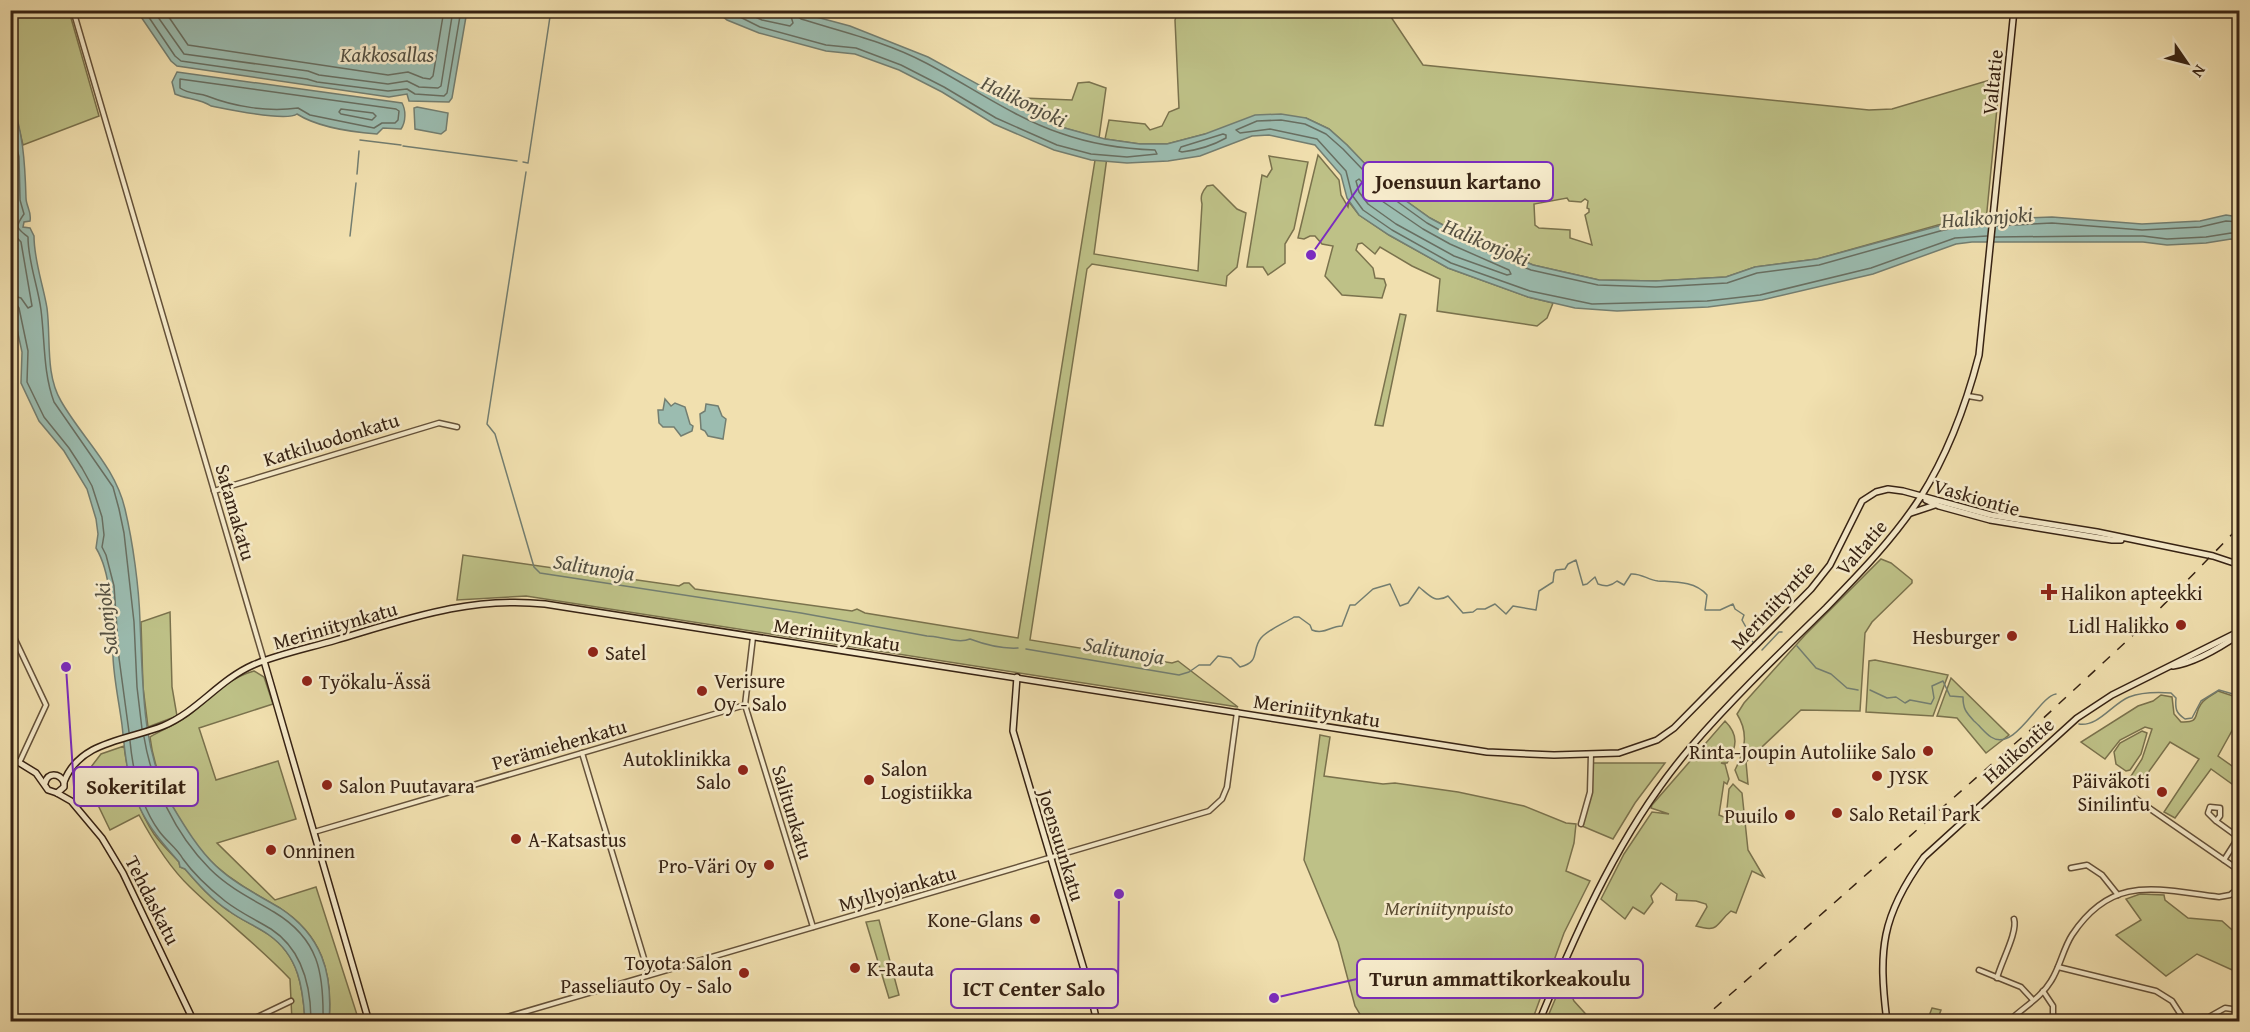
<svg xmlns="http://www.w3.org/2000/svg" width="2250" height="1032" viewBox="0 0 2250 1032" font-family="'Gentium Book Plus',serif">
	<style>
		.green { fill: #bec187; stroke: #7a724d; stroke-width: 1.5; fill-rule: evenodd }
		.water { fill: #9bbcb0; stroke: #737e71; stroke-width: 1.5 }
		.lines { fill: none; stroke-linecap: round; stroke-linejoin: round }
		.shore { stroke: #686f62; stroke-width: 1.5 }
		.stream { stroke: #737e71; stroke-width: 1.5 }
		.street-casing { stroke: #65523a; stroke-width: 7 }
		.secondary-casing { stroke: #362213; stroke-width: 8 }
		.street { stroke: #f6ebcb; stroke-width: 4 }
		.secondary { stroke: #f6ebcb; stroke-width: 5 }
		.rail { stroke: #362213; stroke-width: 1.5; stroke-dasharray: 10 10; stroke-linecap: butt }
		.poi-dot { fill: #8f2418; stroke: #f6ebcb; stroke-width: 2 }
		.labels { text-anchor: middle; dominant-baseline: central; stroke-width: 5; stroke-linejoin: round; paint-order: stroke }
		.street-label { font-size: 20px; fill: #362213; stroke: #f6ebcb }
		.poi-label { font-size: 20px; fill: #362213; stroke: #f6ebcb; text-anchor: start }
		.park-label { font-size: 20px; font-style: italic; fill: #584a30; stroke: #f6ebcb }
		.water-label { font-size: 21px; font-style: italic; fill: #545042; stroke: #f6ebcb }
		.leader { fill: none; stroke: #7b2cbf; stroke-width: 2 }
		.callout-dot { fill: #7b2cbf; stroke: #f6ebcb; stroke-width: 2 }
		.callout { fill: #f6ebcb; stroke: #7b2cbf; stroke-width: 2 }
		.callout-label { font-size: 21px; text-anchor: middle; font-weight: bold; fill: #362213 }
	</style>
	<rect width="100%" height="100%" fill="#f1e0af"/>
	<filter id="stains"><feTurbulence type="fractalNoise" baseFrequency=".00333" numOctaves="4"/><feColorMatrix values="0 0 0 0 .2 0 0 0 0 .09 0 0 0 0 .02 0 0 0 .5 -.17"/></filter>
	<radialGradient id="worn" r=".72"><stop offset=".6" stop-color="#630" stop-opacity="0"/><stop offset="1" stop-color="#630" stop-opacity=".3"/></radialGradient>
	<g class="green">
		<path d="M1252 10 1258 12 1264 10 1387 11 1423 65 1869 110 1892 109 2000 77 1986 221H1957L1938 225 1817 259 1755 267 1726 277 1656 281 1599 280 1533 265 1456 232 1430 218 1388 188 1347 145 1329 129 1306 118 1205 134 1167 144H1140L1105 139 1109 120 1145 124 1150 130 1162 126 1169 112 1179 108 1175 20 1178 11ZM1567 198 1569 201 1581 202 1585 199 1588 201 1587 208 1589 209V212L1585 215 1592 245 1570 238V230L1539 228 1535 225 1534 204Z"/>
		<polygon points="10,11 69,11 99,116 23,145 11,96"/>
		<polygon points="1089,82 1106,88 1099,138 1061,127 1041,119 1035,104 1021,104 1005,96 1007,92 1023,98 1072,100 1078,83"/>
		<path d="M1096 154 1107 157 1094 254 1198 271 1202 204C1200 196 1202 192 1207 186L1213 185 1237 209 1246 213 1237 267 1227 276 1226 286 1092 264 1087 269 1030 640 1172 663 1178 661 1238 707 526 596 457 600 463 555 679 586 684 583H689L695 589 852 611 857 609 865 613 1018 638Z"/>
		<polygon points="1318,155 1339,180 1341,195 1348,207 1349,202 1359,215 1389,235 1448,268 1528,297 1553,303 1547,318 1537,326 1437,311 1440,279 1412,266 1380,247 1375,254 1362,243 1358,244 1356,250 1373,268 1375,278 1384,279 1386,285 1382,298 1342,295 1325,276 1333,246 1322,244 1315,236 1310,236 1304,239 1298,238"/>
		<polygon points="1269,156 1308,162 1294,229 1285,244 1285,263 1268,275 1263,267 1247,267 1262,175 1267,177 1272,169"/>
		<polygon points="1400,314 1406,315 1383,426 1375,425"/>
		<path d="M1881 559 1891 563 1912 580V583L1872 622 1865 633 1860 711 1801 710 1746 762 1748 784 1739 780 1735 770C1745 750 1749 733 1737 714L1744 703 1805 635Z"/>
		<polygon points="170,612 172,687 177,716 148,727 143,687 141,622"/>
		<polygon points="1875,660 1948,675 1933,716 1866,712 1869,661"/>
		<path d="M254 671 264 677 273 704 199 728 216 780 278 761 296 819 217 843 275 900 316 887 359 1021H329C333 973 322 934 278 907 256 894 235 883 216 866 184 837 155 780 150 737 164 729 179 723 192 713 212 697 228 678 254 671Z"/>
		<polygon points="1951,678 2009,735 1986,753 1957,718 1937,716"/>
		<path d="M2218 691 2239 698V718L2218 756 2239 771V789L2211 769 2175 818 2164 812 2199 759 2170 742 2140 784 2131 776 2142 759 2152 729 2145 727 2120 740 2105 759 2081 742 2138 706 2153 701 2161 695 2172 697 2174 714 2181 722C2201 723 2193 715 2201 704 2205 698 2213 695 2218 691Z"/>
		<path d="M1725 721C1739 735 1737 747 1727 763H1721L1725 764 1729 779 1727 784 1724 782 1719 815 1726 818 1729 789 1733 784 1742 793 1748 850 1764 877 1752 871 1736 913 1731 911C1715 924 1720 933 1696 926L1707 907 1706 904 1696 901 1676 900 1677 894 1661 883 1651 896 1653 902 1644 914 1633 907 1625 919 1601 899 1624 854 1652 812 1669 814 1651 808 1652 805Z"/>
		<polygon points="2142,731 2147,733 2141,754 2130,770 2126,771 2116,764 2114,752 2120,743"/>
		<polygon points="1320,735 1330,737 1324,776 1383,784 1395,783 1458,792 1524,806 1566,823 1576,824 1574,843 1566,871 1590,881 1564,933 1532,1021 1364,1021 1355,1006 1338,942 1304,860"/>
		<path d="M124 746C128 778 137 808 154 834 161 844 171 853 179 862L180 867 185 869C198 884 212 900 229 911 241 920 256 926 269 935 299 956 303 988 305 1021H292L290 979C259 946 223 919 190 887 169 867 153 841 139 815L110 830 84 776 101 754Z"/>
		<polygon points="1593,763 1665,763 1635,803 1613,839 1582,826 1591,791"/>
		<polygon points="2140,894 2164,895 2165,900 2188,918 2222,921 2239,936 2239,973 2197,954 2166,976 2116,935 2141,920 2126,899"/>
		<polygon points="879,920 899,995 889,998 866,922"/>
		<polygon points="1562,983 1567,986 1574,1001 1592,1021 1546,1021"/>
		<polygon points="1932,1008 1941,1010 1937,1021 1922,1021 1923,1016 1929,1016"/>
	</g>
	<g class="water">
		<polygon points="137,11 467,11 452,98 449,102 409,101 407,94 389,97 177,66 171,61"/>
		<polygon points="716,11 794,11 850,26 928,57 1034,115 1061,127 1105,139 1140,144 1167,144 1205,134 1255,115 1281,114 1306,118 1329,129 1347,145 1388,188 1430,218 1456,232 1533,265 1599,280 1656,281 1726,277 1755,267 1817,259 1957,221 2052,217 2142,224 2200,221 2226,215 2239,217 2239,241 2231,239 2206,243 2167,245 2143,242 1972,242 1956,244 1873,274 1762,300 1708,307 1617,311 1575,308 1528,297 1448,268 1389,235 1359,215 1347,198 1341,175 1315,145 1269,135 1252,136 1200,156 1168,161 1127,163 1091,160 1054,150 994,124 942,92 899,70 855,54 826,51 759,33 727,20"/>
		<path d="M177 72 402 103C406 110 406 122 401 129L383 128 377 134C351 132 319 128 297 114 286 122 226 109 211 106 201 99 186 99 175 94L172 82Z"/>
		<path d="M10 96C23 130 25 162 26 198 26 206 32 212 30 221L24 222 23 227 30 228 34 236C34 261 43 284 47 308 51 338 45 374 61 401 82 438 115 466 125 509 133 543 139 587 140 621 143 683 141 752 173 807 185 827 199 850 216 866 235 884 258 895 280 908 322 936 333 973 329 1021H305C303 988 299 956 269 935 256 926 241 920 229 911 212 900 198 884 185 869L180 867 179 862C163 844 149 828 139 806 127 781 125 752 122 725 119 702 114 680 113 657 112 624 113 576 96 548L98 534 96 519 87 489 64 451 39 421 21 383 22 352 10 297Z"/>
		<polygon points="417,107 448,113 446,130 441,134 415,129 414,108"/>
		<polygon points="665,399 671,406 675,403 685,407 690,424 693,426 692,431 681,436 674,427 663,427 659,423 658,410 663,410"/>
		<polygon points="706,404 718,406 722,416 726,419 723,439 708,436 705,431 701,429 700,414 705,411"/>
	</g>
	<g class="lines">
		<g class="shore">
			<polyline points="144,10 175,56 181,61 307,79 317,82 388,91 407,89 415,94 444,96 447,93 461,10"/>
			<polyline points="153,10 184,54 308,71 319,75 388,84 407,81 419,87 438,88 441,86 453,10"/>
			<polyline points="164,10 188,45 388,75 408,72 423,78 430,79 433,76 444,10"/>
			<path d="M726 10 760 27 826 45 856 48 901 65 944 87 996 118 1057 145 1091 154 1127 157 1157 154 1155 150C1123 149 1091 144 1060 133 1013 117 970 86 926 63 887 42 843 32 801 19L797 16 796 10"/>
			<polyline points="740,10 762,20 790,26 793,23 789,10"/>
			<path d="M180 79 396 109 399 111 398 120 395 123H382L374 128 310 115 298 108C268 112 235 107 207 96 198 93 188 94 180 88Z"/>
			<polygon points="341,109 373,113 376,116 372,120 341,114 339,112"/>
			<path d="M10 119 19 157 20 200 24 214C14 228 17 228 28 237 28 262 38 286 41 310 45 341 43 372 54 402L113 487 119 509 124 533 134 622 137 687 142 729"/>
			<path d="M1223 134 1226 135V138C1212 146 1198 150 1182 152L1179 151 1181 147Z"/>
			<polyline points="10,152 14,187 13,201 15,211 10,222"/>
			<polygon points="1359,179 1379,199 1423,229 1450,244 1509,270 1511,274 1507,275 1454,256 1396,224 1368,204 1359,192 1356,181"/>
			<polyline points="1996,226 2052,223 2142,230 2200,227 2226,221 2240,222"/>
			<polyline points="10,230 21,242 32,306 28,308 21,298 10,295"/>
			<polyline points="1987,236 1955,238 1871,268 1760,295 1707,301 1592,304 1530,291 1451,263 1392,230 1363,210 1352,195 1346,171 1317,139 1270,129 1240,133 1236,130 1257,121 1281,120 1305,124 1326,134 1343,149 1384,192 1427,223 1454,238 1531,270 1598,285 1656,287 1727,283 1757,273 1819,265 1940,231 1958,227 1988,226"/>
			<polyline points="1995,237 2094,236 2143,236 2167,239 2206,237 2231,233 2240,234"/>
			<polyline points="10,303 16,304 19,308 28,351 27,382 44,417 69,448 82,468 92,486 102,517 104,535 102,547 106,555 114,586 119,658 129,732"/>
			<path d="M144 737C152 785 175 834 210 869 229 888 252 899 274 912 319 939 324 973 323 1022"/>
			<path d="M130 741C133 772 140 805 159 831 166 841 177 848 183 859 193 873 210 889 225 901 239 912 256 920 271 929 303 950 311 986 311 1022"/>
		</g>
		<g class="stream">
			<polyline points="360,140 401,145"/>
			<polyline points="403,146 517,161"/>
			<polyline points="523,162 528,163 551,10"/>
			<path d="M526 172 487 424 495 434 534 567 540 573 801 613 927 636C940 636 958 644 970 639 986 645 1001 649 1018 648"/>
			<polyline points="357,174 359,151"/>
			<polyline points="350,236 356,183"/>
			<polyline points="1797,646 1816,668 1831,674 1847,688 1858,690"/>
			<path d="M1026 649 1179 675 1189 672 1199 665H1210L1218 656 1231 658 1240 667C1261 662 1251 650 1261 638 1269 629 1285 623 1294 617H1299L1310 625 1312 630C1324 635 1330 626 1342 626L1350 605H1355L1373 589 1390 584 1400 606 1408 603 1419 587C1429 595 1435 604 1448 596L1463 613 1473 612 1477 609H1485L1495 604 1506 614 1513 606 1536 610 1539 591 1553 582 1554 573 1556 570 1565 569 1568 564 1576 560 1583 585 1587 584 1595 577 1598 584C1606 587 1611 586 1617 581L1624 585 1631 574C1641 573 1648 580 1658 581 1675 582 1695 581 1707 595L1705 610H1720L1733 604 1735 609 1744 615 1742 620 1747 629 1744 634 1753 642"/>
			<polyline points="1762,650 1779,632 1782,632"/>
			<path d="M1870 690 1887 698 1896 697 1905 703 1910 700 1931 704 1934 698 1932 686 1943 681 1950 696 1963 697C1963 709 1966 712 1974 721 1980 726 1985 733 1991 737 2015 753 2039 696 2056 694"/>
			<path d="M2079 724C2098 727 2112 704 2129 697 2142 692 2157 692 2171 693L2176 698C2175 709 2176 713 2185 719L2192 718 2201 701 2219 690 2240 696"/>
		</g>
		<defs>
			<g id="street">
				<polyline points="73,10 264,661"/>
				<polyline points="1968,396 1980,398"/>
				<polyline points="214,491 439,423 457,427"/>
				<polyline points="10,629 46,705 20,761"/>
				<polyline points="745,705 813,927"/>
				<polyline points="582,753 649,975"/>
				<polyline points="2136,799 2240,871"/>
				<polyline points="2216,821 2208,813 2210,807 2220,808 2220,816 2216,821 2238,837"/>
				<polyline points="1581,824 1590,792 1591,754"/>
				<polyline points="314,832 745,705 753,637"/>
				<polyline points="2224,860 2240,835"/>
				<polyline points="2071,868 2087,865 2102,875 2118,895"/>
				<polyline points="2058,967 2156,991 2172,1001 2183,1018 2182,1022"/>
				<polyline points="1979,970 2021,987 2033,1000"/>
				<path d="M1997 978C2001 962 2018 932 2014 919"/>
				<polyline points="2043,991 2053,1006 2053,1022"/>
				<polyline points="2183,1018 2209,1017 2225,1008 2232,1009"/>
				<polyline points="2053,1020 2065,1022"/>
				<polyline points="247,1022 291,1001"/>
				<polyline points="490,1022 1209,811 1222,799 1227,787 1237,712"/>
				<path d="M2008 1022C2022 1008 2041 998 2051 981 2060 967 2063 949 2072 935 2113 873 2158 890 2219 897L2230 895 2240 887"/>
			</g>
			<g id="secondary">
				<polyline points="1926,500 1939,506 1990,520 2112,540 2121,540"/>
				<polyline points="1911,513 1935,505"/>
				<polyline points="264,661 369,1022"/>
				<path d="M2173 666C2195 663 2221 647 2240 634"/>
				<polyline points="1017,677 1013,731 1088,983 1097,1022"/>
				<polyline points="10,757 36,773 48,790 57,793 71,801 102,838 123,873 194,1022"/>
				<path d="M64 782C79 741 128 740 163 726 197 712 219 680 253 665 279 654 309 648 336 640 407 619 470 596 545 604L1487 752 1554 755 1619 753 1657 740 1674 728 1811 589 1830 565 1862 501 1876 492 1888 489 1903 491 1991 515 2097 532 2213 556 2240 565"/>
				<path d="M45 783C48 772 59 773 64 782V787L57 793"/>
				<path d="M1539 1022C1579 925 1622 828 1690 748 1732 699 1780 653 1826 608 1860 573 1894 538 1920 498 1948 454 1966 405 1979 355L2014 10"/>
				<path d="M1887 1022C1878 950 1881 916 1924 857L2077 718 2112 695 2240 631"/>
			</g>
		</defs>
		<use href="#street" class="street-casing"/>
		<use href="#secondary" class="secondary-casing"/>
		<use href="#street" class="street"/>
		<use href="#secondary" class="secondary"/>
		<polyline class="rail" points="1699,1022 2036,725 2144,625 2240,526"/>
	</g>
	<g class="poi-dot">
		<path d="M2046 583h6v6h6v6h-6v6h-6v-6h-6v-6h6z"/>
		<circle cx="2181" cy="625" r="6"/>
		<circle cx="2012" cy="636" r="6"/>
		<circle cx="593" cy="652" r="6"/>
		<circle cx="307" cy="681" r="6"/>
		<circle cx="702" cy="691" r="6"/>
		<circle cx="1928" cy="751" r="6"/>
		<circle cx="743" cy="770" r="6"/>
		<circle cx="1877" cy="776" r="6"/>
		<circle cx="869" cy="780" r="6"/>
		<circle cx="327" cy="785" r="6"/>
		<circle cx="2162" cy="792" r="6"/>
		<circle cx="1837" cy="813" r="6"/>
		<circle cx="1790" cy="815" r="6"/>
		<circle cx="516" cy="839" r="6"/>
		<circle cx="271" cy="850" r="6"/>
		<circle cx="769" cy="865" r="6"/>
		<circle cx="1035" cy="919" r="6"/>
		<circle cx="855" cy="968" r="6"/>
		<circle cx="744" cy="973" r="6"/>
	</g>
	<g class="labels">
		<g class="street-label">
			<text transform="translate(1992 82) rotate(-84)">Valtatie</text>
			<text transform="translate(331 439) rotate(-17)">Katkiluodonkatu</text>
			<text transform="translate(1977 497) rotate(16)">Vaskiontie</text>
			<text transform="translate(236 512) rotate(74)">Satamakatu</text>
			<text transform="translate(1861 547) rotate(-49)">Valtatie</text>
			<text transform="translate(1772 605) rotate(-47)">Meriniityntie</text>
			<text transform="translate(335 625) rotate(-16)">Meriniitynkatu</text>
			<text transform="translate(837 634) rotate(9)">Meriniitynkatu</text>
			<text transform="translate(1317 710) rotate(9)">Meriniitynkatu</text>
			<text transform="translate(559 744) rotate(-16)">Perämiehenkatu</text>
			<text transform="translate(2018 750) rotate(-42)">Halikontie</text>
			<text transform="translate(793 812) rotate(73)">Salitunkatu</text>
			<text transform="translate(1062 845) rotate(73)">Joensuunkatu</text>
			<text transform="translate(897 888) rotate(-16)">Myllyojankatu</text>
			<text transform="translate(153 900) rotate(63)">Tehdaskatu</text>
		</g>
		<g class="poi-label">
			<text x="2061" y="592">Halikon apteekki</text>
			<text x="2169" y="625" text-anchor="end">Lidl Halikko</text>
			<text x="2000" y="636" text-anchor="end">Hesburger</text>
			<text x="605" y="652">Satel</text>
			<text x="714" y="680">Verisure<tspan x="714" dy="23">Oy - Salo</tspan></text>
			<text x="319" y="681">Työkalu-Ässä</text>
			<text x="1916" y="751" text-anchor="end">Rinta-Joupin Autoliike Salo</text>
			<text x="731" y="758" text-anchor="end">Autoklinikka<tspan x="731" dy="23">Salo</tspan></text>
			<text x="881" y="768">Salon<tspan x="881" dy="23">Logistiikka</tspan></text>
			<text x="1889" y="776">JYSK</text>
			<text x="2150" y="780" text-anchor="end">Päiväkoti<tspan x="2150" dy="23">Sinilintu</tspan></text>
			<text x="339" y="785">Salon Puutavara</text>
			<text x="1849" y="813">Salo Retail Park</text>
			<text x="1778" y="815" text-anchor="end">Puuilo</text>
			<text x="528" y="839">A-Katsastus</text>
			<text x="283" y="850">Onninen</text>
			<text x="757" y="865" text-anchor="end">Pro-Väri Oy</text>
			<text x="1023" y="919" text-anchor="end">Kone-Glans</text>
			<text x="732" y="962" text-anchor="end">Toyota Salon<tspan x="732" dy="23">Passeliauto Oy - Salo</tspan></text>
			<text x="867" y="968">K-Rauta</text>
		</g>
		<g class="park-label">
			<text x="1449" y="907">Meriniitynpuisto</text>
		</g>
		<g class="water-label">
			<text x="387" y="54">Kakkosallas</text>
			<text transform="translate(1024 101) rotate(26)">Halikonjoki</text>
			<text transform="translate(1987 217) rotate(-4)">Halikonjoki</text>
			<text transform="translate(1486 242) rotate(23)">Halikonjoki</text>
			<text transform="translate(594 567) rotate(9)">Salitunoja</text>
			<text transform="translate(106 619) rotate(-97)">Salonjoki</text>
			<text transform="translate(1124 650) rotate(10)">Salitunoja</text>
		</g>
	</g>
	<path class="leader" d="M1311 255L1363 181M66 667L74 787M1274 998L1357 979M1119 894L1118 988"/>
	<g class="callout-dot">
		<circle cx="1311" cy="255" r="6"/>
		<circle cx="66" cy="667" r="6"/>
		<circle cx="1274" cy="998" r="6"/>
		<circle cx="1119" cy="894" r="6"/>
	</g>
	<g class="callout">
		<rect x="1363" y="162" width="190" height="39" rx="6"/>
		<rect x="74" y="767" width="124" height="39" rx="6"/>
		<rect x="1357" y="959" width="286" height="39" rx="6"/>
		<rect x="951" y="969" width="167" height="39" rx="6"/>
	</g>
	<g class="callout-label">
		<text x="1458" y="189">Joensuun kartano</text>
		<text x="136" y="794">Sokeritilat</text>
		<text x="1500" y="986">Turun ammattikorkeakoulu</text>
		<text x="1034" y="996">ICT Center Salo</text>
	</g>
	<rect width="2250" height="1032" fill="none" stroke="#f1e0af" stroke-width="36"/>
	<rect x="12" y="12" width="2226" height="1008" fill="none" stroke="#362213" stroke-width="3"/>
	<rect x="18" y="18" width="2214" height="996" fill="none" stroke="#362213" stroke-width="1.5"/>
	<g transform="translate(2187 63) rotate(125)" stroke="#f6ebcb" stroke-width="4.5" paint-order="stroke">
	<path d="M0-4.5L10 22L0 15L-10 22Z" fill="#362213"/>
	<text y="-9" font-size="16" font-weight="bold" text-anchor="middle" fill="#362213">N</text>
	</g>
	<rect width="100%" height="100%" filter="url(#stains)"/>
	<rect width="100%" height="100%" fill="url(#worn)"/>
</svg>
